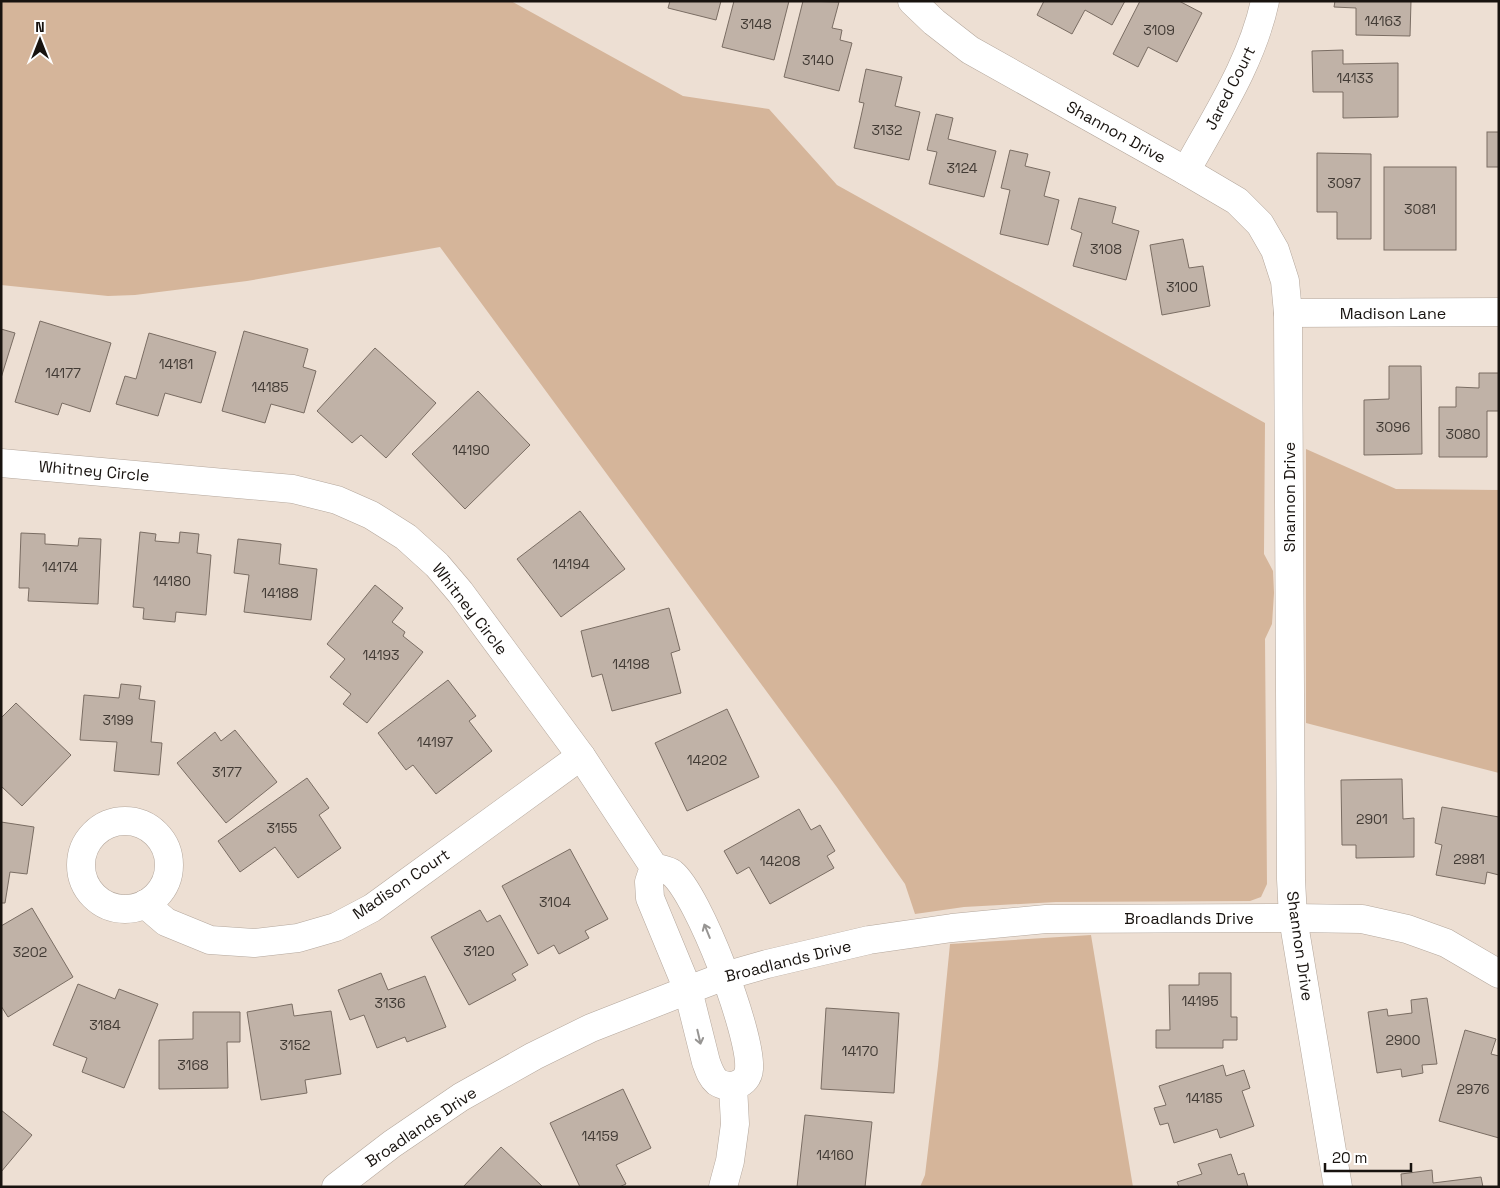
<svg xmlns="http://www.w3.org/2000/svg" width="1500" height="1188" viewBox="0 0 1500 1188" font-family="'Space Grotesk',sans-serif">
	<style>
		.green { fill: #d5b59a }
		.building { fill: #c0b2a7; stroke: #7a6d63 }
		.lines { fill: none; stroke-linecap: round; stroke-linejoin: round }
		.minor-casing { stroke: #b4a79c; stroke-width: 29 }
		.minor { stroke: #fff; stroke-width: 28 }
		.oneway { stroke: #979593 }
		.labels { text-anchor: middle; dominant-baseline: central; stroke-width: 5; stroke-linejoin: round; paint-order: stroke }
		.number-label { font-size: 14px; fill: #423b35 }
		.street-label { font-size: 16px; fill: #18130f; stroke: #fff }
	</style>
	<rect width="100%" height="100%" fill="#eddfd3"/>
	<g class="green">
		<polygon points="1,1 511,1 683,96 769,109 837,185 1265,423 1264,554 1273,571 1274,593 1272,624 1265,639 1267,884 1261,897 1250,901 1056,902 964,907 915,914 905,884 836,786 440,247 247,281 135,295 108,296 1,285"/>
		<polygon points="1306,449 1396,489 1499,490 1499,773 1306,723"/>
		<polygon points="1091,935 1133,1187 920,1187 925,1175 938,1066 950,944"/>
	</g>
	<g class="building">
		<polygon points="670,1 721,1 716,20 668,8"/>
		<polygon points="734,1 789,1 774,60 722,47"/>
		<polygon points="803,1 839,2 832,28 842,30 840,40 852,43 839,91 784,77"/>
		<polygon points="1044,1 1125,1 1112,25 1085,10 1072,34 1037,15"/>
		<polygon points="1140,1 1179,1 1202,13 1177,62 1148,47 1138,67 1113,54"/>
		<polygon points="1335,1 1411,1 1410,36 1356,35 1356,8 1334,7"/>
		<polygon points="1343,50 1343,64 1398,63 1398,117 1343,118 1343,92 1313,92 1312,51"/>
		<polygon points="866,69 902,77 895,106 920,112 909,160 854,148 864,103 859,102"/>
		<polygon points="936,114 953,118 948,139 996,151 984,197 929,184 937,152 927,150"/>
		<rect x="1487" y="132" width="12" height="35"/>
		<polygon points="1010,150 1028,154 1025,166 1050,172 1044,196 1059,200 1048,245 1000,234 1010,190 1001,188"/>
		<polygon points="1317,153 1371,154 1371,239 1337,239 1337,212 1317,212"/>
		<rect x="1384" y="167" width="72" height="83"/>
		<polygon points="1079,198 1116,207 1112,223 1139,231 1126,280 1073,266 1082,233 1071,229"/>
		<polygon points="1183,239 1189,268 1203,266 1210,306 1162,315 1150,245"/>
		<polygon points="40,321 111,343 90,412 62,403 58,415 15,402"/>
		<polygon points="1,329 15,333 1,378"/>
		<polygon points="244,331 308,349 303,367 316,371 304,413 271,404 265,423 222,411"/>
		<polygon points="149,333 216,352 201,403 165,393 158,416 116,404 125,376 136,379"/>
		<polygon points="375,348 436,403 386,458 361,435 352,443 317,411"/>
		<polygon points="1389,366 1421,366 1422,454 1364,455 1364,400 1389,399"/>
		<polygon points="1479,373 1499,373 1499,411 1487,411 1487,457 1439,457 1439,407 1456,407 1456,387 1479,388"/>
		<polygon points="478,391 530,445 465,509 412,454"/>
		<polygon points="580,511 625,569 561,617 517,559"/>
		<polygon points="140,532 156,534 155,541 179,543 180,532 199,534 197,553 211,555 206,615 176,612 175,622 143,619 144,608 133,607"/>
		<polygon points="21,533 45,534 45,544 78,546 79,538 101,539 98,604 28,601 29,588 19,588"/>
		<polygon points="238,539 281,544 279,564 317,569 311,620 244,612 249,575 234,573"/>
		<polygon points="375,585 403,608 392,622 405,632 403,636 423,652 367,723 343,704 351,694 330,677 345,659 327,644"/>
		<polygon points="669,608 680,650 671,653 681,693 612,711 602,674 592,677 581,631"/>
		<polygon points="448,680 476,716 469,721 492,751 436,794 413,765 406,770 378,733"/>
		<polygon points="121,684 141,686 139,699 155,701 151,742 162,743 159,775 114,771 117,742 80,740 84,695 119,698"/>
		<polygon points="16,703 71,755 22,806 1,786 1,718"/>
		<polygon points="727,709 759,777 687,811 655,743"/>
		<polygon points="235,730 277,782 226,823 177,763 215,732 221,741"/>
		<polygon points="307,778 329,808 319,815 341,848 298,878 275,847 240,872 218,841"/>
		<polygon points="1402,779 1403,819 1414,818 1414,857 1356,858 1356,845 1342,845 1341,780"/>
		<polygon points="1442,807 1499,817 1499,875 1487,872 1485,884 1436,875 1442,845 1435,843"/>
		<polygon points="799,809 811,830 820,825 835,851 827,856 834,868 770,904 749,867 737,874 724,851"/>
		<polygon points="1,822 34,827 27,874 10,872 5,903 1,903"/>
		<polygon points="570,849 608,919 585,931 589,938 559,954 554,945 538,954 502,886"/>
		<polygon points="32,908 73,977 8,1017 1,1006 1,926"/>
		<polygon points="480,910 487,922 500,915 528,965 512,974 516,980 469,1005 431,937"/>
		<polygon points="381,973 388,990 425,976 446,1027 407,1042 405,1037 377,1048 364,1015 350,1020 338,990"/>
		<polygon points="1199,973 1231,973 1231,1017 1237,1017 1237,1040 1223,1040 1223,1048 1156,1048 1156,1030 1170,1030 1169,985 1199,985"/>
		<polygon points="78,984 115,999 119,989 158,1004 124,1088 82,1072 87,1058 53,1045"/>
		<polygon points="1427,998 1437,1064 1422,1065 1423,1073 1402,1077 1401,1069 1377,1073 1368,1012 1387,1009 1388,1016 1412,1013 1411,1000"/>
		<polygon points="292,1004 294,1016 331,1011 341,1074 305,1080 307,1093 261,1100 247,1012"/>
		<polygon points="826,1008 899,1013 894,1093 821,1089"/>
		<polygon points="193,1012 240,1012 240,1042 227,1042 228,1088 159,1089 159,1040 193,1039"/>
		<polygon points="1465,1030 1496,1039 1491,1054 1499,1056 1499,1138 1439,1121"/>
		<polygon points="1223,1065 1226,1076 1244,1070 1250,1088 1242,1091 1254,1126 1220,1138 1217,1129 1174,1143 1168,1123 1160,1125 1154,1108 1166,1105 1159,1086"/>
		<polygon points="623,1089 651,1148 616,1165 626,1184 619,1187 580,1187 550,1123"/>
		<polygon points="1,1110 32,1135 1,1172"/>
		<polygon points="805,1115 872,1122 865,1187 797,1187"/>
		<polygon points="501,1147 543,1187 463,1187"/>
		<polygon points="1231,1154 1238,1175 1244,1173 1248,1187 1179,1187 1177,1182 1202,1174 1198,1164"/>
		<polygon points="1432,1170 1433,1183 1481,1177 1483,1187 1402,1187 1401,1174"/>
	</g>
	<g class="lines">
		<defs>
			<g id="minor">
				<polyline points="912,1 934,22 970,50 1186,171 1237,201 1260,224 1275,250 1285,281 1288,313 1291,879 1293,918 1338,1187"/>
				<path d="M1186 171C1216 116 1252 62 1265 1"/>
				<polyline points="1288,313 1499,312"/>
				<path d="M1 463 293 489 337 500 371 515 406 537 437 565 460 592 581 756 654 867C660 869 668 870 672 873 699 895 752 1035 749 1069 748 1085 729 1090 717 1082 711 1077 709 1070 706 1062L688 990 650 898 649 882 654 867"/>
				<circle cx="125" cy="865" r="44"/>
				<polyline points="145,904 166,922 210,940 254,943 298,938 336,927 372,908 581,756"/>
				<polyline points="336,1187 392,1144 461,1097 534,1056 591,1028 688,990 725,976 767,964 869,940 952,928 1046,919 1293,918 1362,919 1407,929 1446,943 1499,974"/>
				<polyline points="723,1187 730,1161 735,1124 733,1086"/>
			</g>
		</defs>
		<use href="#minor" class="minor-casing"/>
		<use href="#minor" class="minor"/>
	</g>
	<defs><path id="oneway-shaft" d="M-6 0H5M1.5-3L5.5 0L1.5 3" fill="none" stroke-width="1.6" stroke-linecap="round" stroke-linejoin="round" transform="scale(1.25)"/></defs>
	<g class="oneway">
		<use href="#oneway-shaft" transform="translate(707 931) rotate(-112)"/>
		<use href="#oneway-shaft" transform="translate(699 1037) rotate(77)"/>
	</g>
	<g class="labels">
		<g class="number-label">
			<text x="1383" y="21">14163</text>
			<text x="756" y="24">3148</text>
			<text x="1159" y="30">3109</text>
			<text x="818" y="60">3140</text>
			<text x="1355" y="78">14133</text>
			<text x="887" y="130">3132</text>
			<text x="962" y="168">3124</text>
			<text x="1344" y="183">3097</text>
			<text x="1420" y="209">3081</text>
			<text x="1106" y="249">3108</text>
			<text x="1182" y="287">3100</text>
			<text x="176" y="364">14181</text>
			<text x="63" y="373">14177</text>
			<text x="270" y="387">14185</text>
			<text x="1393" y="427">3096</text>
			<text x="1463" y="434">3080</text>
			<text x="471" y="450">14190</text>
			<text x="571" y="564">14194</text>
			<text x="60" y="567">14174</text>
			<text x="172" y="581">14180</text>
			<text x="280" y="593">14188</text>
			<text x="381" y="655">14193</text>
			<text x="631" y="664">14198</text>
			<text x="118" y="720">3199</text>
			<text x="435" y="742">14197</text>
			<text x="707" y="760">14202</text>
			<text x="227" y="772">3177</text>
			<text x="1372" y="819">2901</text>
			<text x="282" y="828">3155</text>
			<text x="1469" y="859">2981</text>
			<text x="780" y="861">14208</text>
			<text x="555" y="902">3104</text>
			<text x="479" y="951">3120</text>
			<text x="30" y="952">3202</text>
			<text x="1200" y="1001">14195</text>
			<text x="390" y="1003">3136</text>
			<text x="105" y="1025">3184</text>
			<text x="1403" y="1040">2900</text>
			<text x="295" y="1045">3152</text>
			<text x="860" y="1051">14170</text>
			<text x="193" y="1065">3168</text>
			<text x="1473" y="1089">2976</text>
			<text x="1204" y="1098">14185</text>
			<text x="600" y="1136">14159</text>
			<text x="835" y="1155">14160</text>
		</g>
		<g class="street-label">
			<text transform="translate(1230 88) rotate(-63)">Jared Court</text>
			<text transform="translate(1116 132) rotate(29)">Shannon Drive</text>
			<text x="1393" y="313">Madison Lane</text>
			<text transform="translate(94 471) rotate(5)">Whitney Circle</text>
			<text transform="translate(1289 497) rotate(-90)">Shannon Drive</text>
			<text transform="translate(470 609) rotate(52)">Whitney Circle</text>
			<text transform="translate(401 884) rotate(-34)">Madison Court</text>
			<text x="1189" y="918">Broadlands Drive</text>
			<text transform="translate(1300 946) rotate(82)">Shannon Drive</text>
			<text transform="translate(788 961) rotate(-14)">Broadlands Drive</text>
			<text transform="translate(421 1127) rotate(-34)">Broadlands Drive</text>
		</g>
	</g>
	<rect width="1500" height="1188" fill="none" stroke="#18130f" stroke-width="5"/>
	<g transform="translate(40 40)" stroke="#ffffff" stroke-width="4" paint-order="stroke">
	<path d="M0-4L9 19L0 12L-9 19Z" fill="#18130f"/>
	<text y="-8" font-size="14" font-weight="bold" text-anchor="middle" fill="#18130f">N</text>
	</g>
	<path d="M1325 1163v8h86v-8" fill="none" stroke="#18130f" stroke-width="2.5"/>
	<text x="1332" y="1163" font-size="15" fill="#18130f" stroke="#ffffff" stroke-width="4" paint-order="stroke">20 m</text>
</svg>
